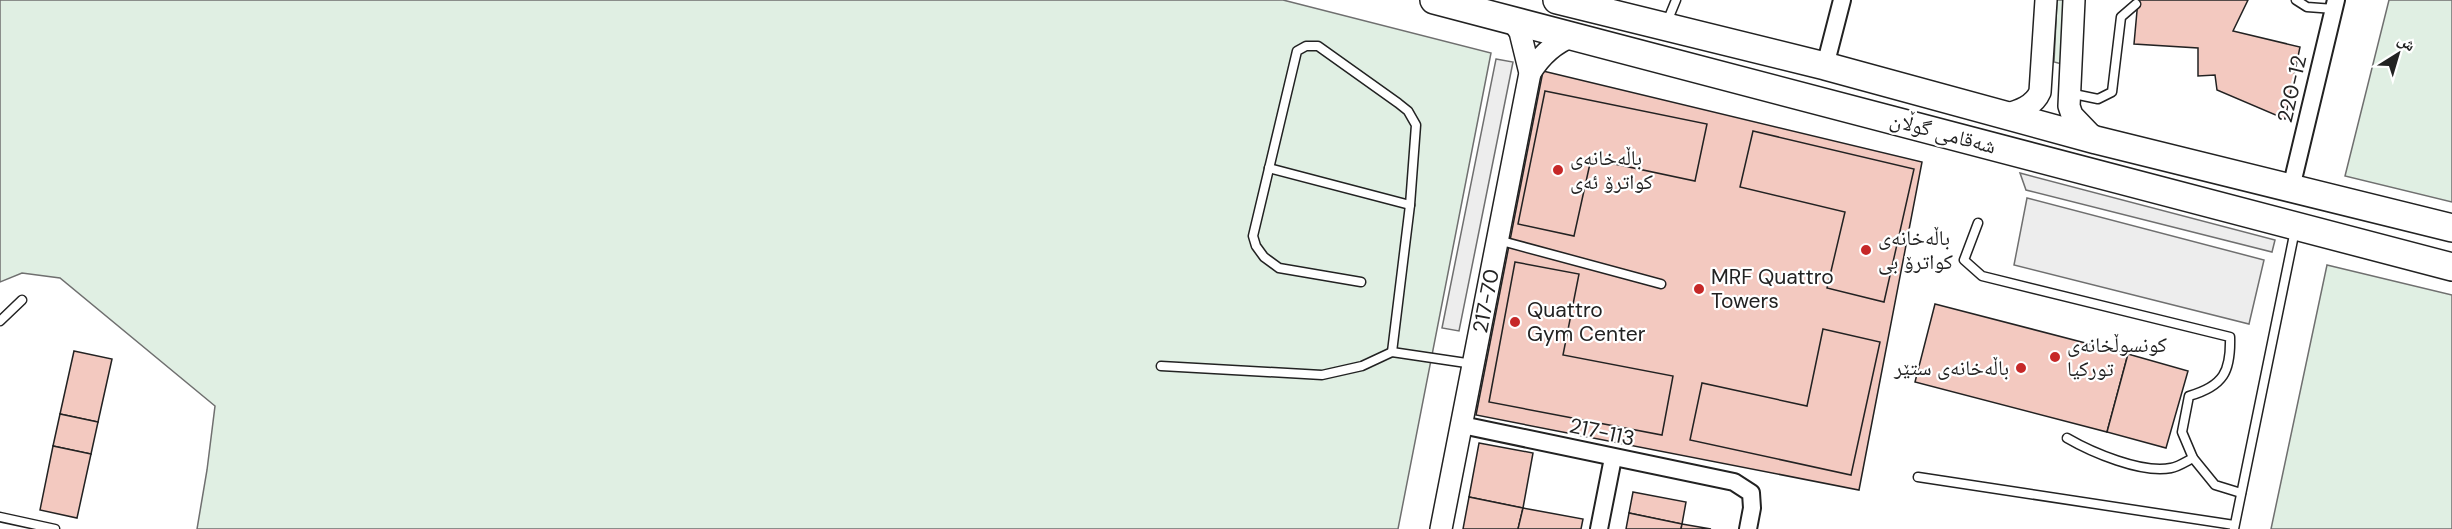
<svg xmlns="http://www.w3.org/2000/svg" width="2452" height="529" viewBox="0 0 2452 529" font-family="'DM Sans','Noto Naskh Arabic',sans-serif">
	<style>
		.green { fill: #e0efe3; stroke: #6f6f6f; stroke-width: 1.5 }
		.parking { fill: #ededed; stroke: #6f6f6f; stroke-width: 1.5 }
		.building { fill: #f3c9c0; stroke: #222; stroke-width: 1.5 }
		.lines { fill: none; stroke-linecap: round; stroke-linejoin: round }
		.service-casing { stroke: #222; stroke-width: 11 }
		.minor-casing { stroke: #222; stroke-width: 20 }
		.tertiary-casing { stroke: #222; stroke-width: 24 }
		.primary-casing { stroke: #222; stroke-width: 30 }
		.service { stroke: #fff; stroke-width: 8 }
		.minor { stroke: #fff; stroke-width: 16 }
		.tertiary { stroke: #fff; stroke-width: 21 }
		.primary { stroke: #fff; stroke-width: 27 }
		.poi-dot { fill: #c62828; stroke: #fff; stroke-width: 2 }
		.labels { text-anchor: middle; dominant-baseline: central; stroke-width: 4.5; stroke-linejoin: round; paint-order: stroke }
		.street-label { font-size: 21px; fill: #222; stroke: #fff }
		.poi-label { font-size: 21px; fill: #222; stroke: #fff; text-anchor: start }
	</style>
	<rect width="100%" height="100%" fill="#fff"/>
	<g class="green">
		<polygon points="0,0 1283,0 1491,53 1398,529 197,529 207,470 215,406 60,278 22,273 0,282"/>
		<polygon points="2057,0 2066,0 2062,64 2054,62"/>
		<polygon points="2389,0 2452,0 2452,202 2345,176"/>
		<polygon points="2327,265 2452,295 2452,529 2271,529"/>
	</g>
	<g class="parking">
		<polygon points="1496,59 1513,62 1459,331 1442,328"/>
		<polygon points="2020,173 2275,240 2272,252 2026,190"/>
		<polygon points="2027,198 2264,260 2249,324 2014,265"/>
	</g>
	<g class="building">
		<polygon points="2138,0 2248,0 2233,31 2300,47 2285,119 2217,90 2215,75 2198,76 2198,48 2134,44"/>
		<polygon points="1543,71 1922,162 1859,490 1476,415"/>
		<polygon points="1545,91 1707,124 1695,181 1591,159 1574,236 1518,224"/>
		<polygon points="1753,131 1914,169 1884,302 1827,288 1845,212 1740,187"/>
		<polygon points="1515,262 1579,274 1563,355 1673,376 1662,435 1489,402"/>
		<polygon points="1935,304 2128,354 2107,432 1915,382"/>
		<polygon points="1823,329 1880,342 1851,475 1690,440 1702,383 1807,406"/>
		<polygon points="74,351 112,359 98,422 60,414"/>
		<polygon points="2128,354 2188,371 2166,448 2107,432"/>
		<polygon points="60,414 98,422 91,454 53,446"/>
		<polygon points="1479,443 1533,453 1523,508 1469,497"/>
		<polygon points="53,446 91,454 77,518 40,510"/>
		<polygon points="1633,492 1686,502 1682,524 1629,513"/>
		<polygon points="1469,497 1523,508 1518,529 1463,529"/>
		<polygon points="1523,508 1583,519 1581,529 1518,529"/>
		<polygon points="1629,513 1682,524 1681,529 1626,529"/>
		<polygon points="1682,524 1711,529 1681,529"/>
	</g>
	<g class="lines">
		<defs>
			<g id="service">
				<polyline points="2296,0 2307,7 2334,9"/>
				<polyline points="1667,22 1676,0"/>
				<polyline points="2069,93 2098,99 2112,92 2121,17 2136,4"/>
				<polyline points="1269,168 1410,205"/>
				<path d="M1978 223 1964 260 1982 276 2230 337C2231 371 2224 386 2189 396L2182 432 2193 458 2215 485 2241 493"/>
				<polyline points="1498,240 1661,284"/>
				<polyline points="1361,282 1279,268 1264,257 1256,246 1253,236 1297,51 1306,46 1318,46 1398,103 1408,111 1416,125 1410,205 1392,352"/>
				<polyline points="0,321 22,300"/>
				<polyline points="1161,366 1322,375 1362,366 1392,352 1473,364"/>
				<path d="M2067 438C2091 452 2142 474 2171 468 2178 467 2187 461 2193 458"/>
				<polyline points="1918,477 2234,525"/>
				<polyline points="0,517 55,529"/>
				<polyline points="2234,529 2295,230"/>
			</g>
			<g id="minor">
				<polyline points="1825,66 1842,0"/>
				<polyline points="2291,188 2336,0"/>
				<polyline points="1462,425 1734,482 1751,493 1752,508 1748,529"/>
				<polyline points="1599,529 1613,458"/>
			</g>
			<g id="tertiary">
				<polyline points="2074,0 2069,106 2072,115 2096,140"/>
				<path d="M1530 73C1541 55 1554 43 1573 36"/>
				<path d="M2005 115C2019 111 2034 106 2040 92L2046 0"/>
				<polyline points="1441,529 1530,73 1520,32 1512,20"/>
			</g>
			<g id="primary">
				<polyline points="1434,0 2452,267"/>
				<polyline points="1557,0 1825,66 2096,140 2452,228"/>
			</g>
		</defs>
		<use href="#service" class="service-casing"/>
		<use href="#minor" class="minor-casing"/>
		<use href="#tertiary" class="tertiary-casing"/>
		<use href="#primary" class="primary-casing"/>
		<use href="#service" class="service"/>
		<use href="#minor" class="minor"/>
		<use href="#tertiary" class="tertiary"/>
		<use href="#primary" class="primary"/>
	</g>
	<g class="poi-dot">
		<circle cx="1558" cy="170" r="6"/>
		<circle cx="1866" cy="250" r="6"/>
		<circle cx="1699" cy="289" r="6"/>
		<circle cx="1515" cy="322" r="6"/>
		<circle cx="2055" cy="357" r="6"/>
		<circle cx="2021" cy="368" r="6"/>
	</g>
	<g class="labels">
		<g class="street-label">
			<text transform="translate(2292 89) rotate(-77)">220-12</text>
			<text transform="translate(1943 133) rotate(15)">شەقامی گوڵان</text>
			<text transform="translate(1486 301) rotate(-79)">217-70</text>
			<text transform="translate(1602 432) rotate(12)">217-113</text>
		</g>
		<g class="poi-label">
			<text x="1570" y="158">باڵەخانەی<tspan x="1570" dy="24">کواترۆ ئەی</tspan></text>
			<text x="1878" y="238">باڵەخانەی<tspan x="1878" dy="24">کواترۆ بی</tspan></text>
			<text x="1711" y="277">MRF Quattro<tspan x="1711" dy="24">Towers</tspan></text>
			<text x="1527" y="310">Quattro<tspan x="1527" dy="24">Gym Center</tspan></text>
			<text x="2067" y="345">کونسوڵخانەی<tspan x="2067" dy="24">تورکیا</tspan></text>
			<text x="2009" y="368" text-anchor="end">باڵەخانەی ستێر</text>
		</g>
	</g>
	<g transform="translate(2398 54) rotate(37)" stroke="#ffffff" stroke-width="4.5" paint-order="stroke">
	<path d="M0-4.5L10 22L0 15L-10 22Z" fill="#222222"/>
	<text y="-9" font-size="16" font-weight="bold" text-anchor="middle" fill="#222222">ش</text>
	</g>
</svg>
